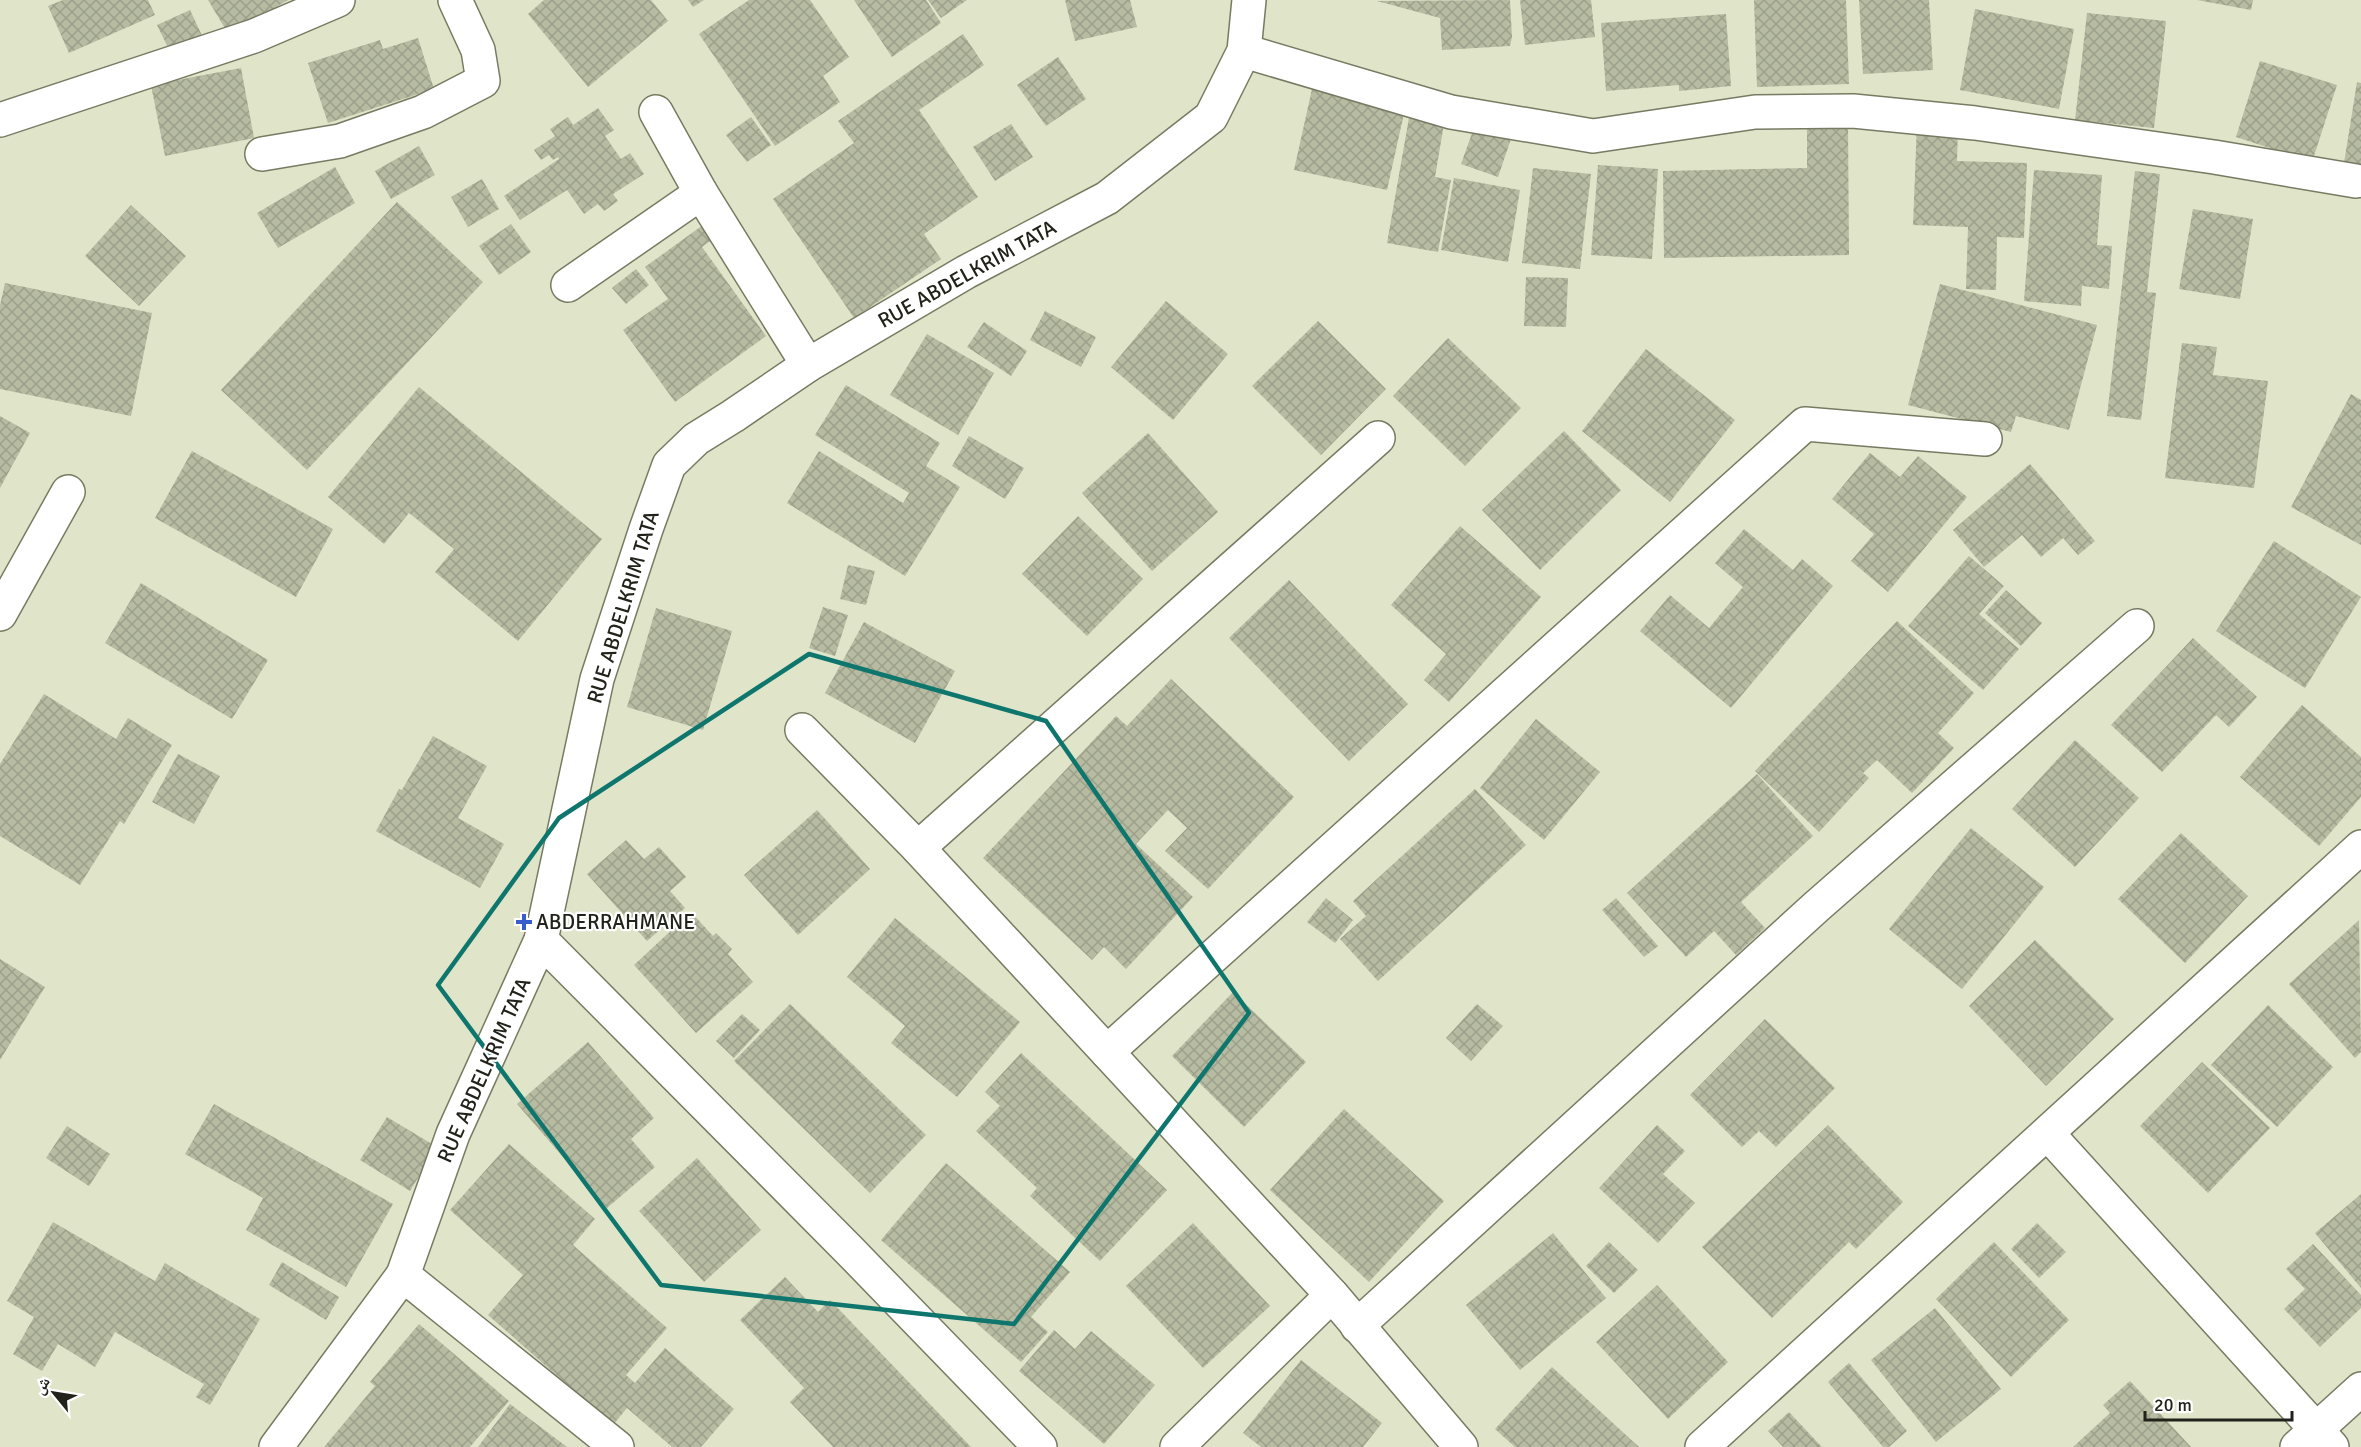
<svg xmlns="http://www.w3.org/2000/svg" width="2361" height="1447" viewBox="0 0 2361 1447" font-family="Signika,'Noto Naskh Arabic',sans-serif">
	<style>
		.building { fill: url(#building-cross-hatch) }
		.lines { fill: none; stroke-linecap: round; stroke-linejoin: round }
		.street-casing { stroke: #767b62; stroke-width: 36 }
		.street { stroke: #fff; stroke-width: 33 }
		.marked { fill: none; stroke: #0f766e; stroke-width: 4.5; stroke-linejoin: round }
		.poi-dot { fill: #375dce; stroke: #fff; stroke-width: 2 }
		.labels { text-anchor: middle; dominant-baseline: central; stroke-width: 4.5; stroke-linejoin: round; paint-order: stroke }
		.street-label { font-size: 21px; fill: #212219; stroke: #fff }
		.poi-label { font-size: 21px; fill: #212219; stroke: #fff; text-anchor: start }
	</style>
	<defs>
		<pattern id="building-cross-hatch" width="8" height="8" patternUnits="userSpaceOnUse" patternTransform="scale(1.5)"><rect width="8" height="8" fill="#b6bba1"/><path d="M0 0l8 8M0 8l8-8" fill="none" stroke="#9ca08a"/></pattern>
	</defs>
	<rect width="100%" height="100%" fill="#e0e5ca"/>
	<g class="building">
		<polygon points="63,0 148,0 155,15 69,53 48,6"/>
		<polygon points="208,0 288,0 229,35"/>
		<polygon points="544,0 651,0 668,21 588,87 528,14"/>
		<polygon points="688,0 704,0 693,7"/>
		<polygon points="749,0 810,0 849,57 823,76 840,102 775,146 699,34"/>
		<polygon points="854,0 926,0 941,23 892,57"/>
		<polygon points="928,0 967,0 941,18"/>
		<polygon points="1065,0 1130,0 1137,27 1075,41"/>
		<polygon points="1510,0 1512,37 1510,46 1442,50 1440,18 1377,1"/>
		<polygon points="1520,0 1591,0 1595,37 1525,45"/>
		<polygon points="1754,0 1846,0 1849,84 1757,87"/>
		<polygon points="1859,0 1929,0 1933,70 1863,74"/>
		<polygon points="2197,0 2253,0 2251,10"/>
		<polygon points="1975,9 2074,29 2059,109 1960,90"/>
		<polygon points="190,10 207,46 175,62 157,25"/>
		<polygon points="2087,13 2166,21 2154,128 2075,120"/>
		<polygon points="1726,14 1731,86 1679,91 1679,85 1606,91 1601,23"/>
		<polygon points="963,34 984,65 919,110 978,197 924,234 941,259 854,318 773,199 854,143 838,121"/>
		<polygon points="418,38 434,89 328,123 308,63 380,40 383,49"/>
		<polygon points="1058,57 1086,99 1046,126 1017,85"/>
		<polygon points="2260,61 2337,85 2312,162 2236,137"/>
		<polygon points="241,68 254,138 165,156 151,85"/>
		<polygon points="2357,82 2361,83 2361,191 2340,188"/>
		<polygon points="1312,89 1405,109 1387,190 1294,170"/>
		<polygon points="598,108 614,130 605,136 621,159 630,153 644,174 613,194 618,201 604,211 598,204 584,214 567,190 520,220 504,196 559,159 558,157 553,160 549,155 541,160 534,150 555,136 550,129 568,117 573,125"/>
		<polygon points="1410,112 1445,118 1435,177 1451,180 1438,252 1387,243"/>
		<polygon points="751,117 771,145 747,162 726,135"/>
		<polygon points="1476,122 1512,136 1498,177 1461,164"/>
		<polygon points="1848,122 1849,255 1664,258 1663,171 1807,168 1807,123"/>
		<polygon points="1011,124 1033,157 995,181 973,147"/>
		<polygon points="1917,124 1958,125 1957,161 2027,163 2024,238 1997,237 1996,290 1966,289 1968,227 1913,225"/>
		<polygon points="419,146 435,175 391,199 375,171"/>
		<polygon points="1598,165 1658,169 1652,259 1591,255"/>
		<polygon points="335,167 355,203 278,248 257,213"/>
		<polygon points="1533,168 1591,174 1580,269 1522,263"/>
		<polygon points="2034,170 2102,175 2097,245 2112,246 2109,289 2082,286 2081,306 2024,301"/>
		<polygon points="2135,171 2160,174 2147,292 2156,293 2141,420 2107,416"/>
		<polygon points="1454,178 1520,190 1508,262 1441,250"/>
		<polygon points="482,179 499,209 468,227 451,197"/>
		<polygon points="397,202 483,282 307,470 221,390"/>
		<polygon points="131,205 186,256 139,306 85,256"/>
		<polygon points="2193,209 2253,219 2240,299 2179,289"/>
		<polygon points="511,224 531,252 499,275 479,246"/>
		<polygon points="703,225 713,239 702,247 766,336 675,402 623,330 668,299 645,267"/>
		<polygon points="636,269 649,285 626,304 612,288"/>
		<polygon points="1526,277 1568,278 1566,327 1524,326"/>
		<polygon points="5,283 152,313 131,416 0,389 0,305"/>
		<polygon points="1940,284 2097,325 2069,430 2016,416 2011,432 1908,405"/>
		<polygon points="1166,301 1228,354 1173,420 1111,367"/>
		<polygon points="1045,311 1096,337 1081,367 1030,340"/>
		<polygon points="1318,321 1386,389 1321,455 1252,386"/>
		<polygon points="984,322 1027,351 1011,376 967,347"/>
		<polygon points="927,334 994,373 958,435 890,395"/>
		<polygon points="1448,338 1521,408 1465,466 1393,396"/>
		<polygon points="2182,343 2217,347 2213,375 2268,381 2254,488 2165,478"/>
		<polygon points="1646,349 1735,420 1670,502 1582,431"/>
		<polygon points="846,385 940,443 926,466 960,487 905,576 787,503 819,451 903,503 909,493 815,435"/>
		<polygon points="419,387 602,539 518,641 435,572 454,549 409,513 384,544 328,497"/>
		<polygon points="2351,394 2361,400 2361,545 2291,507"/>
		<polygon points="0,416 30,433 0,488"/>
		<polygon points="1564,431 1621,490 1540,570 1482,510"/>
		<polygon points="1148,433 1218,512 1152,571 1082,493"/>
		<polygon points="969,436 1024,468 1005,499 952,466"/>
		<polygon points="192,451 333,529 296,597 155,518"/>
		<polygon points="1870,453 1900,477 1918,456 1967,497 1888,592 1851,561 1874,534 1832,499"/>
		<polygon points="2030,464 2095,541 2078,555 2063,538 2041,557 2022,535 1984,567 1953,530"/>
		<polygon points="1078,516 1143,579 1087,636 1022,574"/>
		<polygon points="1460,526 1541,597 1449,702 1424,680 1446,654 1391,605"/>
		<polygon points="1744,529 1793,570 1802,559 1833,586 1731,708 1640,631 1670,595 1709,628 1743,587 1715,563"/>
		<polygon points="2274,541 2361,597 2305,688 2216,631"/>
		<polygon points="1969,556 2004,586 1979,614 2019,649 1983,690 1908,626"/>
		<polygon points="848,565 875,571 866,605 840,599"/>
		<polygon points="1289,580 1408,704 1349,761 1229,638"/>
		<polygon points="141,583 268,660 232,719 105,643"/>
		<polygon points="2006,590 2042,623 2021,646 1985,613"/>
		<polygon points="823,607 848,615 835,656 809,648"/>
		<polygon points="656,608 732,631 703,730 627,707"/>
		<polygon points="1897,621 1974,693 1938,733 1954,748 1912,793 1877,760 1863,773 1869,778 1819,832 1755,771"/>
		<polygon points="864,622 955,671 915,743 825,693"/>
		<polygon points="2193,638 2257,697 2229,727 2216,715 2162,772 2111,725"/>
		<polygon points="1171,679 1294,797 1208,889 1165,851 1187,828 1168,810 1136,844 1193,897 1126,969 1104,947 1092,960 983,858 1116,716 1127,726"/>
		<polygon points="44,694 116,739 128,718 172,745 124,824 120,821 80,885 0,836 0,764"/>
		<polygon points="2302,705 2361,757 2361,797 2319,846 2240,777"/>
		<polygon points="1536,719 1600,772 1544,840 1480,788"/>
		<polygon points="433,736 487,766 458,818 504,844 480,888 376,831 399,789 402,790"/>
		<polygon points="2075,740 2139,798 2075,867 2012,809"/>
		<polygon points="178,754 220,776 194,824 152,802"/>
		<polygon points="1757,774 1813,836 1741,902 1765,928 1736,955 1714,931 1686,957 1627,893"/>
		<polygon points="1475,789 1526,845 1378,981 1340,939 1366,916 1353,901"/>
		<polygon points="817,810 870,869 798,935 744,875"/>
		<polygon points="1971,828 2044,887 1962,989 1889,929"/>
		<polygon points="2181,833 2248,896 2185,963 2118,899"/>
		<polygon points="626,840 644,859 659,847 686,877 670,891 685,908 647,941 587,874"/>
		<polygon points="1326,898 1353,920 1335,943 1307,922"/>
		<polygon points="1616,898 1658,946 1644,957 1602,910"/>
		<polygon points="691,912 713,936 716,933 732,949 728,954 753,982 696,1033 634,965"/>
		<polygon points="895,918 1020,1022 957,1097 891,1043 905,1026 847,977"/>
		<polygon points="2359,920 2361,1052 2355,1058 2289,984"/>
		<polygon points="2035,940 2114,1019 2046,1086 1969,1006"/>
		<polygon points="0,959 45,987 0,1060"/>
		<polygon points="1233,992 1306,1062 1244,1127 1172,1056"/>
		<polygon points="790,1004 926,1135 870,1193 734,1061"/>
		<polygon points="1477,1004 1503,1026 1471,1061 1446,1038"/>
		<polygon points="2268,1005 2333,1067 2277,1127 2211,1065"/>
		<polygon points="742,1014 760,1030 734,1058 716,1041"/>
		<polygon points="1765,1019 1835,1088 1776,1147 1759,1131 1742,1147 1690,1095"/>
		<polygon points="588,1042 654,1118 631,1139 655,1167 607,1208 517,1104"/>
		<polygon points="1021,1053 1167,1190 1100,1261 1030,1196 1037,1188 976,1131 1000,1106 985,1092"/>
		<polygon points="2202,1062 2270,1128 2208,1193 2140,1126"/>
		<polygon points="214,1104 393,1204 346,1287 246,1230 263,1198 185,1154"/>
		<polygon points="1344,1109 1444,1201 1369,1282 1270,1190"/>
		<polygon points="387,1117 437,1147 410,1191 360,1160"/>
		<polygon points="1657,1125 1685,1151 1663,1174 1695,1203 1658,1243 1599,1188"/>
		<polygon points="1828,1125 1903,1202 1856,1249 1849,1242 1772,1318 1702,1247"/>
		<polygon points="67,1126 110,1154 89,1186 46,1158"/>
		<polygon points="509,1144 595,1219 573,1245 667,1328 626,1375 635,1383 665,1348 734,1409 701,1447 672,1447 627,1408 613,1425 488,1315 523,1275 450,1210"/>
		<polygon points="697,1158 761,1230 704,1282 639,1211"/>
		<polygon points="946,1163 1070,1272 1031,1317 1048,1332 1021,1362 881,1240"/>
		<polygon points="2361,1194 2361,1288 2315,1233"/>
		<polygon points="53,1222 155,1281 165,1263 260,1319 210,1405 196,1397 204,1384 115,1332 95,1367 58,1344 42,1371 13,1354 34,1317 7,1301"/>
		<polygon points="1193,1223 1270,1306 1203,1368 1126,1286"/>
		<polygon points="2037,1223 2066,1252 2039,1278 2011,1249"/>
		<polygon points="1553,1233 1606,1298 1520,1370 1466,1305"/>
		<polygon points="1609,1242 1638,1270 1614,1293 1586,1266"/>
		<polygon points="1994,1242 2069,1320 2011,1377 1936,1299"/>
		<polygon points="2313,1244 2361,1295 2361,1308 2320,1347 2284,1309 2305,1289 2286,1269"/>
		<polygon points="282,1262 339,1297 326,1320 269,1285"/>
		<polygon points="785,1277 818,1312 830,1300 971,1447 833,1447 790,1402 804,1388 740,1320"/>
		<polygon points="1657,1285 1728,1362 1668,1419 1596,1342"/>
		<polygon points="1935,1308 2001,1389 1936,1442 1871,1360"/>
		<polygon points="419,1324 509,1401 470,1447 324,1447 375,1386 370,1382"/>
		<polygon points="1054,1330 1075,1349 1091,1331 1155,1385 1104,1444 1019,1371"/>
		<polygon points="1301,1360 1382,1423 1363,1447 1261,1447 1243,1433"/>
		<polygon points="1849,1363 1907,1431 1889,1447 1883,1447 1828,1382"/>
		<polygon points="1552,1367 1639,1447 1515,1447 1495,1429"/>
		<polygon points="2130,1381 2191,1447 2073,1447 2110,1413 2103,1405"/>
		<polygon points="510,1404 567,1447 478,1447"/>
		<polygon points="1789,1412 1822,1447 1783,1447 1768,1431"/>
	</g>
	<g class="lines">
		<defs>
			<g id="street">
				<polyline points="1244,51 1451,112 1593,136 1755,112 1853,111 1975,123 2214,157 2356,181"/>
				<polyline points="656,112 701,193 808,365"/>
				<polyline points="0,120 254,36 338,0"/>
				<polyline points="262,154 340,141 423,112 483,81 478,50 455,0"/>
				<polyline points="568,285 701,193"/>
				<polyline points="0,614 68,492"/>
				<polyline points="802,730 918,848 1332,1295 1461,1447"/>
				<polyline points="918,848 1378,438"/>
				<polyline points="541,940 849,1250 1040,1447"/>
				<polyline points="1107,1052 1805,424 1985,439"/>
				<polyline points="2048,1134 2332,1447"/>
				<polyline points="403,1275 617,1447"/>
				<polyline points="1357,1326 1816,907 2137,626"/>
				<polyline points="276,1447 403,1275 453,1134 541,940 597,679 646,529 669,465 696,439 733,416 808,365 966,272 1107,198 1211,117 1244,51 1249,0"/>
				<polyline points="1177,1447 1332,1295"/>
				<polyline points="1702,1447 2361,847"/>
				<polyline points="2297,1447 2361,1389"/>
			</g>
		</defs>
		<use href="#street" class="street-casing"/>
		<use href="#street" class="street"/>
	</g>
	<path class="marked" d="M809 654 1046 721 1249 1013 1014 1324 661 1285 438 985 559 818Z"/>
	<path class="poi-dot" d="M521 913h6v6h6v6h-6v6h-6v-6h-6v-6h6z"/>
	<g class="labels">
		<g class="street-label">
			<text transform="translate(967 274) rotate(-29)">RUE ABDELKRIM TATA</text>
			<text transform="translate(623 607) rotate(-73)">RUE ABDELKRIM TATA</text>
			<text transform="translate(484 1070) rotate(-66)">RUE ABDELKRIM TATA</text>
		</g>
		<g class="poi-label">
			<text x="536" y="922">ABDERRAHMANE</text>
		</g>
	</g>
	<g transform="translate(54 1393) rotate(300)" stroke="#ffffff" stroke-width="4.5" paint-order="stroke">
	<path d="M0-4.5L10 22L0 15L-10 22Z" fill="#212219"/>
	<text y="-9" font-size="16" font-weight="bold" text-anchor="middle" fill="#212219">ش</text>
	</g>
	<path d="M2145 1411v9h147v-9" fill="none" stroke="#212219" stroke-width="3"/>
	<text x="2154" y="1411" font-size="18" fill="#212219" stroke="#ffffff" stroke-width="4.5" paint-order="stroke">20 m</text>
</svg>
